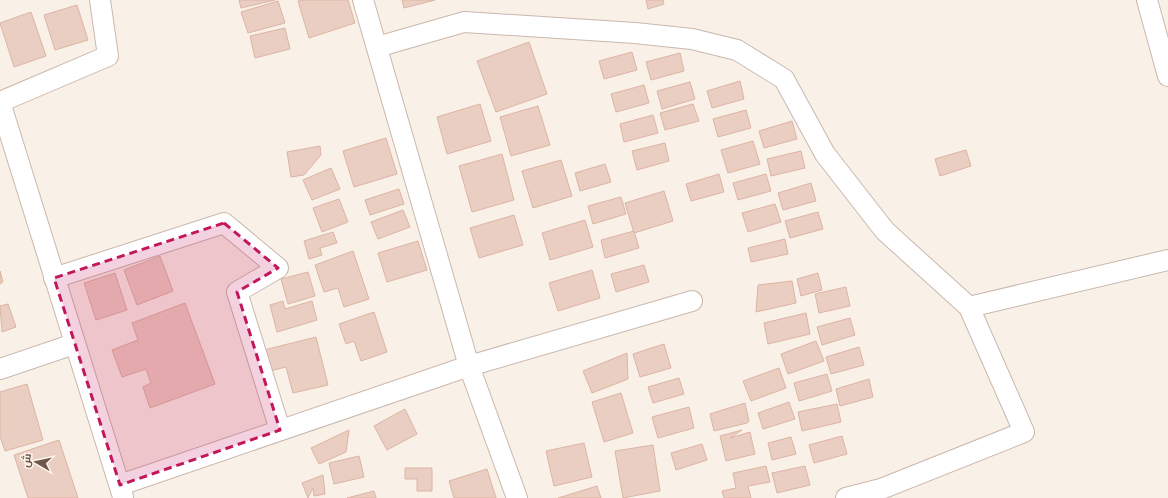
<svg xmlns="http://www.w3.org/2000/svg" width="1168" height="498" viewBox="0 0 1168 498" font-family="Poppins,Cairo,sans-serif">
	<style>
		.building { fill: #ebcec2; stroke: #dcb4a4 }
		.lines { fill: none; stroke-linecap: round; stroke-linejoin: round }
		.minor-casing { stroke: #cab8ae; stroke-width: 22 }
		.minor { stroke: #fff; stroke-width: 20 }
		.marked { fill: #c2185b; fill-opacity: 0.2; stroke: #c2185b; stroke-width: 3; stroke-dasharray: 8 5; stroke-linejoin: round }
	</style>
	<rect width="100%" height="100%" fill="#f9f0e7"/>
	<g class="building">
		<polygon points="239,0 275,0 241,8"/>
		<polygon points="302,0 348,0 355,23 309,38 298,1"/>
		<polygon points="402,0 435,0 404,8"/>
		<polygon points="646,0 663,0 664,4 648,9"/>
		<polygon points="278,1 285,23 248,33 241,12"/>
		<polygon points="77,5 88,40 55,50 44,15"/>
		<polygon points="31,12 46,56 14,67 0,23"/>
		<polygon points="285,28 290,49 255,58 250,36"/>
		<polygon points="529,42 547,94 496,112 477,61"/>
		<polygon points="632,52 637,70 604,79 599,61"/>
		<polygon points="680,53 684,71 651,80 646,62"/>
		<polygon points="740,81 744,99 712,108 707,91"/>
		<polygon points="690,82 695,99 662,109 657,91"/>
		<polygon points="644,85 649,103 616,112 611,94"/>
		<polygon points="480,104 491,141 447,154 437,117"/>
		<polygon points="693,104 699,121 665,130 660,113"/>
		<polygon points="538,106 550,145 511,156 500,117"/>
		<polygon points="746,110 751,128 718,137 713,119"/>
		<polygon points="653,115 658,133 624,142 620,124"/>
		<polygon points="792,121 797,139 764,148 759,131"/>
		<polygon points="386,138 397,174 354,187 343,151"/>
		<polygon points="753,141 760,164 728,173 721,150"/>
		<polygon points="665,143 669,161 637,170 632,151"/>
		<polygon points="320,146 321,155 304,175 291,177 287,152"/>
		<polygon points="966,150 971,166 940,176 935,159"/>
		<polygon points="801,151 805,168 771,176 767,159"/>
		<polygon points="502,154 514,200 472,212 459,166"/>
		<polygon points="561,160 572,196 533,208 522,171"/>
		<polygon points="605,164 611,182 580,191 575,173"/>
		<polygon points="331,168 340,189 312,200 303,180"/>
		<polygon points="719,174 724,192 691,201 686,184"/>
		<polygon points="766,174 771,191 738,200 733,183"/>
		<polygon points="811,183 816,201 783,210 778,193"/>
		<polygon points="399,189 404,204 370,215 365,200"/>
		<polygon points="664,191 673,221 634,233 625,203"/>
		<polygon points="621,197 626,214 593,224 588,206"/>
		<polygon points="339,199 348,222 322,232 313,208"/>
		<polygon points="775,204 781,222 748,232 742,213"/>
		<polygon points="403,210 410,227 378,239 371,222"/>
		<polygon points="818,212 823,229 790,238 785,221"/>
		<polygon points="514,215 523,245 479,258 470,228"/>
		<polygon points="585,220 593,247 550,260 542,233"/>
		<polygon points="634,231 639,248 605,258 601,240"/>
		<polygon points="333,232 337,243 320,248 322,255 309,259 304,241"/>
		<polygon points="785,239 788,254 751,262 748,248"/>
		<polygon points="418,241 427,270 387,282 378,253"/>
		<polygon points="353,251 369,299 344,307 338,288 324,292 315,265"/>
		<polygon points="160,256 173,291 137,305 124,270"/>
		<polygon points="644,265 649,282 616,292 611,274"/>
		<polygon points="592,270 600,298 558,311 549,283"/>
		<polygon points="0,271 3,282 0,284"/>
		<polygon points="308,272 315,296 288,304 281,279"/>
		<polygon points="115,273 127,310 96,320 84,283"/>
		<polygon points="818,273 822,290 801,296 797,279"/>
		<polygon points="792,281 796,303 756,312 758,285"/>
		<polygon points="846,287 850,306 819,313 815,294"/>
		<polygon points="283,301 285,309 312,301 317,320 277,332 270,305"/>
		<polygon points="185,303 215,384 150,408 143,387 151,383 146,369 122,377 112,350 138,340 132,323"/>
		<polygon points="8,304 16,327 2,332 0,306"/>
		<polygon points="374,312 387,352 361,361 354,341 346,344 339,324"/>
		<polygon points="806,313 810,334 768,344 764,323"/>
		<polygon points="850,318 855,335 822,345 817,327"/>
		<polygon points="316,337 328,385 293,393 286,367 270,371 264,350"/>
		<polygon points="816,341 824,361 788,374 781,354"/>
		<polygon points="664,344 671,368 640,377 633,354"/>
		<polygon points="859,347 864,365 831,374 826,357"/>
		<polygon points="627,353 628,379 592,393 583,371"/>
		<polygon points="779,368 786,388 751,401 743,381"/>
		<polygon points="827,374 832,391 799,401 794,383"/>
		<polygon points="679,378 684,394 653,403 648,387"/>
		<polygon points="869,379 873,397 840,406 836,389"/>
		<polygon points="27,384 43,440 5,451 0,436 0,392"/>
		<polygon points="621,393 633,433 604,442 592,402"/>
		<polygon points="789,402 795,419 763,429 758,413"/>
		<polygon points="745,403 749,421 747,423 714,431 710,414"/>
		<polygon points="837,404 841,422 802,431 798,412"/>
		<polygon points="689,407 694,428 658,438 652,417"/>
		<polygon points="405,409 417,434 387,450 374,426"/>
		<polygon points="349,430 346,452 319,464 311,448"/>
		<polygon points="742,430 730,438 750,432 755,454 726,461 720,436"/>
		<polygon points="842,436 847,454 814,463 809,445"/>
		<polygon points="791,437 796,454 772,460 768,443"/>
		<polygon points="59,440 78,498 28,498 14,455"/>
		<polygon points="584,443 592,477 554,486 546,451"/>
		<polygon points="702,444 707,460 676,470 671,453"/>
		<polygon points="653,445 660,491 623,498 615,451"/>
		<polygon points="359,456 364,477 334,484 329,463"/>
		<polygon points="766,466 770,482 748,486 751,498 724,498 722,491 736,488 733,473"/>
		<polygon points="805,466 810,485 777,493 772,473"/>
		<polygon points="405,468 432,468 432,491 417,491 417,479 405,479"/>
		<polygon points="487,469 496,498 454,498 449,481"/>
		<polygon points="323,475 325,494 314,496 313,488 308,498 302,483"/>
		<polygon points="597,486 601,498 558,498"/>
		<polygon points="374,491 376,498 347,498"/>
	</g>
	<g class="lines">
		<defs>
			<g id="minor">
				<polyline points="363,0 469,366 517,498"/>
				<polyline points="1147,0 1168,76"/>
				<polyline points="377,47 464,22 635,33 692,39 737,50 784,79 825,154 885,231 969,307 1024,432 881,489 846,498"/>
				<polyline points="0,102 123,497"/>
				<polyline points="0,102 108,56 100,0"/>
				<polyline points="54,278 224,223 278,268 237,292 280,430"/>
				<polyline points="969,307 1168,260"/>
				<polyline points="0,369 74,344"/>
				<polyline points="120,485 469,366 692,301"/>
			</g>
		</defs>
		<use href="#minor" class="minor-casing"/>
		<use href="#minor" class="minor"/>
	</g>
	<path class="marked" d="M224 223 278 268 237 292 280 430 120 485 54 278Z"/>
	<g transform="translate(36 462) rotate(279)" stroke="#fdf5ec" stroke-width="3" paint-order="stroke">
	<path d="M0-3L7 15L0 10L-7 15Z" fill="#70574e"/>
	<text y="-6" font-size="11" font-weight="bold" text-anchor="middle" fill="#70574e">ش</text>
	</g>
</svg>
